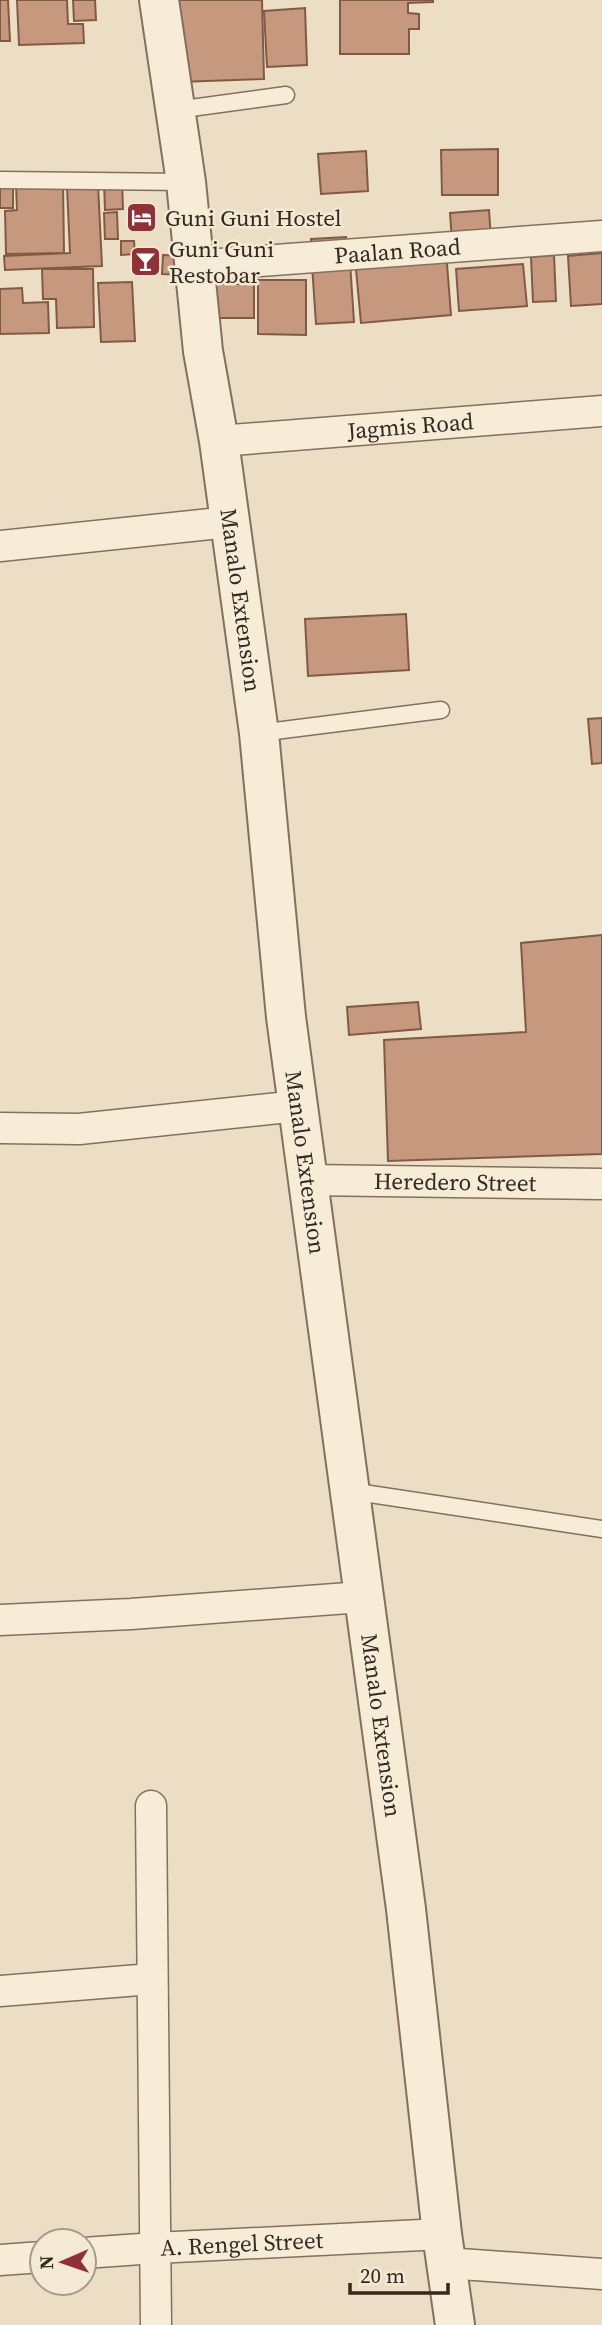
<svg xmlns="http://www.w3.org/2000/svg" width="602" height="2325" viewBox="0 0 602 2325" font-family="'Source Serif 4',serif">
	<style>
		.building { fill: #c6997e; stroke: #825a44; stroke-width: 2 }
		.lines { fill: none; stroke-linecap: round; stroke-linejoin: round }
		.service-casing { stroke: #84705d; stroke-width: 19 }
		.minor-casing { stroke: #84705d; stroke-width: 33 }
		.tertiary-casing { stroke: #84705d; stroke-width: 42 }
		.service { stroke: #f6ecd8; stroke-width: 16 }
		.minor { stroke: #f6ecd8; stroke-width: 30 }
		.tertiary { stroke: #f6ecd8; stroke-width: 38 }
		.labels { text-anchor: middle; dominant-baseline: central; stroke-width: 5; stroke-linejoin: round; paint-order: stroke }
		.poi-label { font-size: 23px; fill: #36291f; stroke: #f3e9d4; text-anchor: start }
		.street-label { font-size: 23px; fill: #36291f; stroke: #f3e9d4 }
	</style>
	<rect width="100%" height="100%" fill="#ebdec5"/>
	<g class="building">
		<polygon points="0,0 8,0 10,41 0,41"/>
		<polygon points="17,0 67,0 68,24 83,24 84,43 19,45"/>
		<polygon points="73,0 95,0 96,20 74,21"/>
		<polygon points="175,0 262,0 264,79 179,82"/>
		<polygon points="340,0 433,0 433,2 408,3 408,13 419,14 419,29 409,29 409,54 340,54"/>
		<polygon points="305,8 307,65 267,67 264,11"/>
		<polygon points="498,149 498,195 442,195 441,150"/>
		<polygon points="366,151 368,191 321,194 318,154"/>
		<polygon points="104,182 122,182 123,209 105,210"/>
		<polygon points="63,184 64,253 6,254 5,211 17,210 16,185"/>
		<rect x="0" y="185" width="13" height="23"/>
		<polygon points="98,185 102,266 5,270 4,256 70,253 67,187"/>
		<polygon points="489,210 491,238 452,241 450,213"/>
		<polygon points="117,212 118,239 105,239 104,213"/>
		<polygon points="346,237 347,249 311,252 311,239"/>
		<polygon points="121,241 134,241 135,254 121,255"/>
		<polygon points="446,251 451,315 361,323 355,259"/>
		<polygon points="602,253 602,304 571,306 568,256"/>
		<polygon points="163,255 187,256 186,275 162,274"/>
		<polygon points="554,255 556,301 533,302 531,257"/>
		<polygon points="350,262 354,322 316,324 312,265"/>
		<polygon points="523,264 527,306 459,311 456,269"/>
		<polygon points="42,269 93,269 94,327 57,328 56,299 43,299"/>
		<polygon points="258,280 306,280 306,335 258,334"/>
		<polygon points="132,282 135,341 101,342 98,283"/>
		<rect x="204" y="284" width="50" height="34"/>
		<polygon points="22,288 23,303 48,302 49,333 0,334 0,289"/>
		<polygon points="406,614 409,670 308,676 305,619"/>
		<polygon points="602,718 602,763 592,764 588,719"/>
		<polygon points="602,935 602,1154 388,1161 384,1040 526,1032 521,943"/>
		<polygon points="418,1002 421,1029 349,1035 347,1007"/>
	</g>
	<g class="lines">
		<defs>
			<g id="service">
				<polyline points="176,110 286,95"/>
				<polyline points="0,180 186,182"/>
				<polyline points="259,733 441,710"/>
				<polyline points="350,1491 602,1529"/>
			</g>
			<g id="minor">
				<path id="s1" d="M193 266 602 236"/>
				<path id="s2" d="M219 441 602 411"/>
				<polyline points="0,546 229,522"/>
				<polyline points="0,1128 79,1129 298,1106"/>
				<path id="s3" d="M308 1180 602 1184"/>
				<polyline points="0,1620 131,1614 362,1597"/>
				<polyline points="151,1806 156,2325"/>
				<polyline points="0,1991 152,1979"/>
				<path id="s4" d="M84 2253 155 2248 442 2234"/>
				<polyline points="0,2260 42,2257"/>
				<polyline points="446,2263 602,2274"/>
			</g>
			<g id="tertiary">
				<path id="s5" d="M159 0 186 182 203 351 219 441 259 733 286 1017 406 1909 442 2234 455 2325"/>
			</g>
		</defs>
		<use href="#service" class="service-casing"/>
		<use href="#minor" class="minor-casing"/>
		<use href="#tertiary" class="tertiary-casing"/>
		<use href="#service" class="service"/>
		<use href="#minor" class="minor"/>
		<use href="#tertiary" class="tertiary"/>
	</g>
	<defs>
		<symbol id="hotel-square" viewBox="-11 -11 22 22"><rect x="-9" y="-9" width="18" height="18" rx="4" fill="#8f3136" stroke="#f3e9d4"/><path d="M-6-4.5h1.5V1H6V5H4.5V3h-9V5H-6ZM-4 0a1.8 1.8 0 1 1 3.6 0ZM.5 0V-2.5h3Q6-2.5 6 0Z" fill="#fff"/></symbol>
		<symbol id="bar-square" viewBox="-11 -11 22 22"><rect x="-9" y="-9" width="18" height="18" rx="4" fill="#8f3136" stroke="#f3e9d4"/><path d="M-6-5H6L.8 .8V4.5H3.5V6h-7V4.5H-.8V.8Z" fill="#fff"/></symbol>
	</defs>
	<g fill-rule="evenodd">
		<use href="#hotel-square" x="124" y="200" width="35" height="35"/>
		<use href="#bar-square" x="128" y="244" width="35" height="35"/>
	</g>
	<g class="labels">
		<g class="poi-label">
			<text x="165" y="218">Guni Guni Hostel</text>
			<text x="169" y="249">Guni Guni<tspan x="169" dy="26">Restobar</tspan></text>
		</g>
		<g class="street-label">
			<text stroke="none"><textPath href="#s1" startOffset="205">Paalan Road</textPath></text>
			<text stroke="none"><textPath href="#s2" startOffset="192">Jagmis Road</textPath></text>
			<text stroke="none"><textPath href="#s5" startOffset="606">Manalo Extension</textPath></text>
			<text stroke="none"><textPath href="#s5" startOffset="1172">Manalo Extension</textPath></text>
			<text stroke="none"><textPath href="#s3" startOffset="147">Heredero Street</textPath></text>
			<text stroke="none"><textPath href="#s5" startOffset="1740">Manalo Extension</textPath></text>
			<text stroke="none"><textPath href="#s4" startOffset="158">A. Rengel Street</textPath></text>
		</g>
	</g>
	<g transform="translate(63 2262) rotate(268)"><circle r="33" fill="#f3e9d4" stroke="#a79c8c" stroke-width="2"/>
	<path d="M0-5L12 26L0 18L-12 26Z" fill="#8f3136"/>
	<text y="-10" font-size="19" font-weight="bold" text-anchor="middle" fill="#36291f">N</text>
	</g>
	<path d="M350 2283v10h98v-10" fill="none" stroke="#36291f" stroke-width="3.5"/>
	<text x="360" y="2283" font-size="21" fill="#36291f" stroke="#f3e9d4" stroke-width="5" paint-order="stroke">20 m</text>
</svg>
